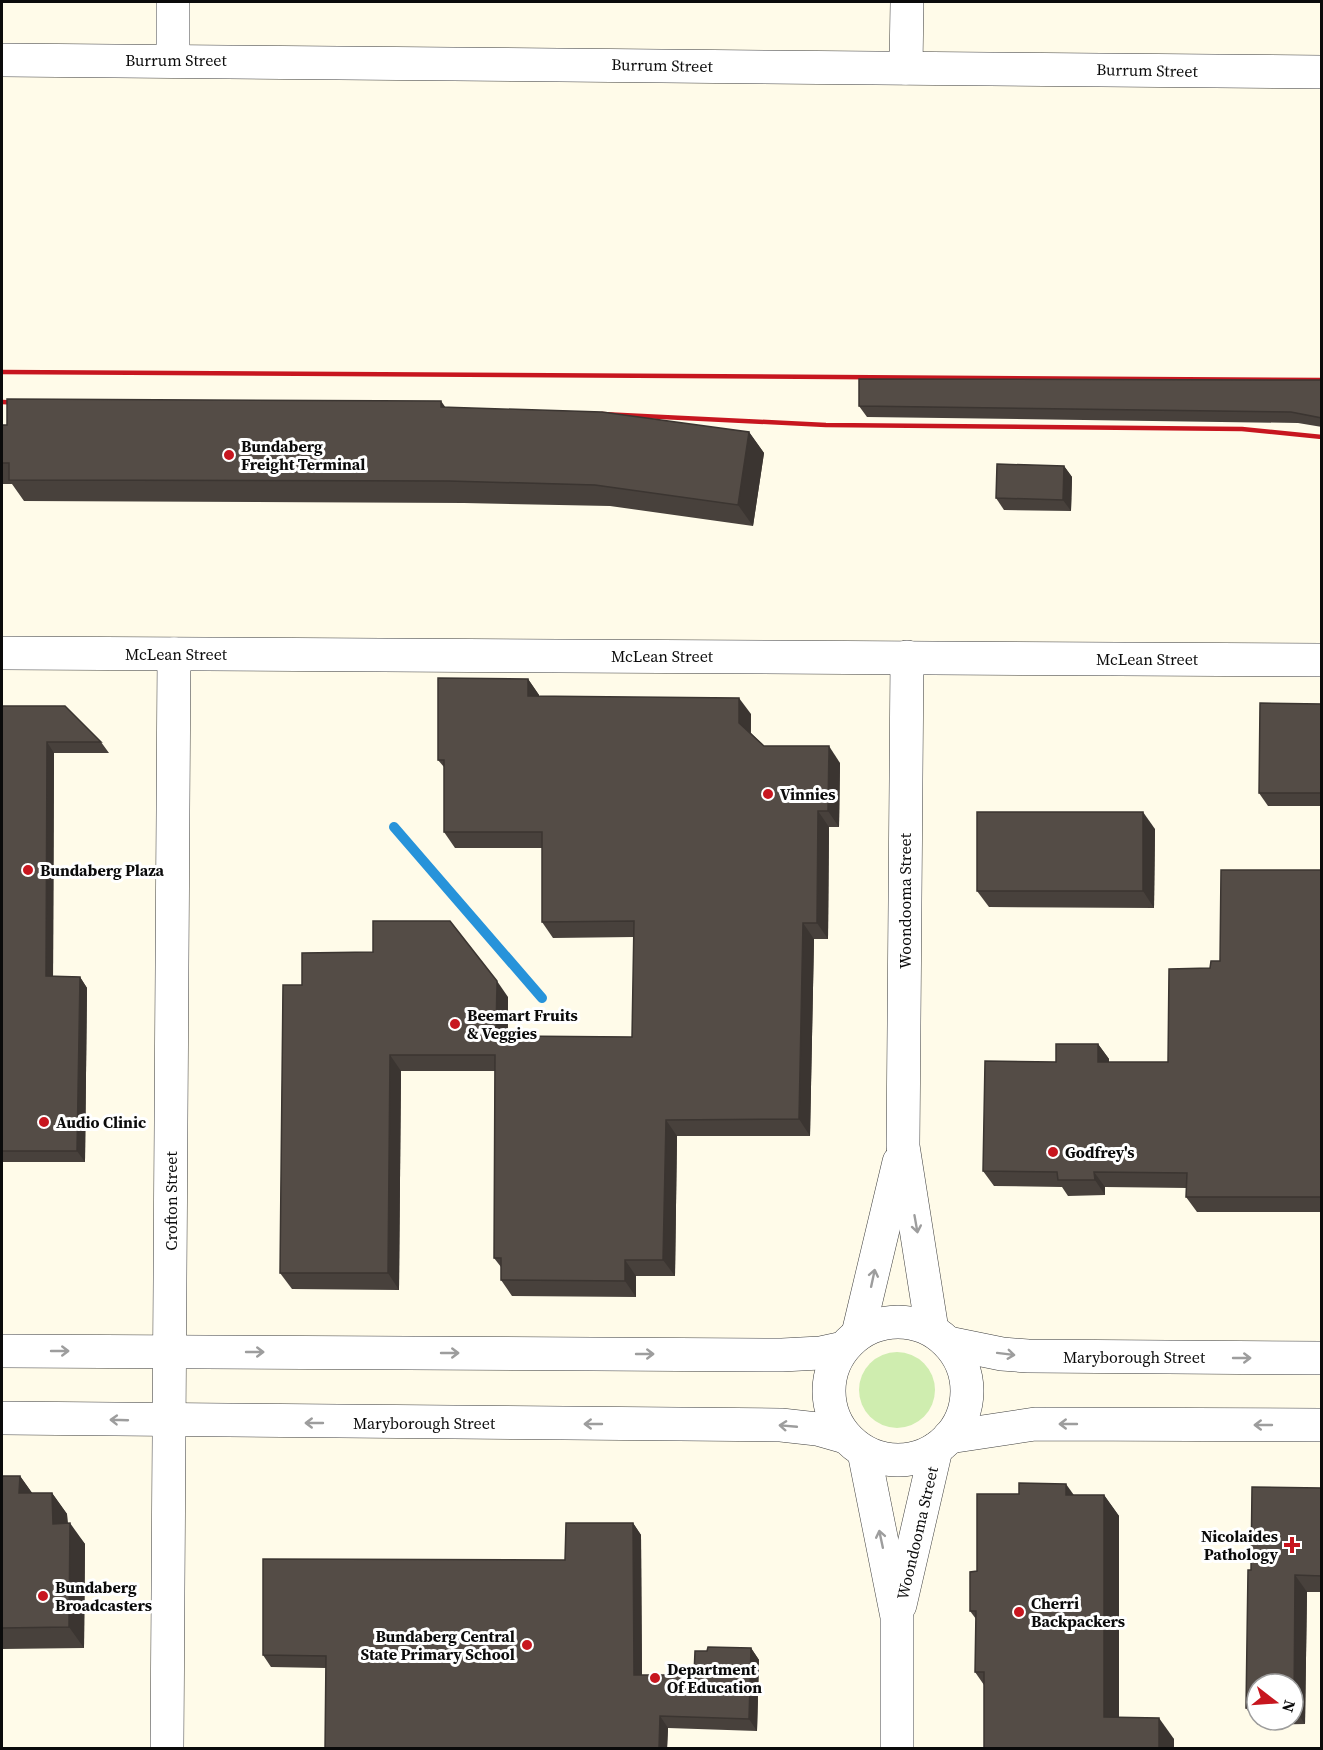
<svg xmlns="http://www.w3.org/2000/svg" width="1323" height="1750" viewBox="0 0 1323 1750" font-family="'Source Serif 4',serif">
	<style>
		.green { fill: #cfedaf }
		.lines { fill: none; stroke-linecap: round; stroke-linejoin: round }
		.stream { stroke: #2793da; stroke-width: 10 }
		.minor-casing { stroke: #3e3e3e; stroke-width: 34 }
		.tertiary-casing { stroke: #3e3e3e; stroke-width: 34 }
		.minor { stroke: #fff; stroke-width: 33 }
		.tertiary { stroke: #fff; stroke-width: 33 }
		.rail { stroke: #c7161f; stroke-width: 4.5 }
		.wall { fill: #48413c; fill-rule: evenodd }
		.shaded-wall { fill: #3b3531 }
		.building { fill: #544c46; stroke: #3b3531; stroke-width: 1.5 }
		.oneway { stroke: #9d9d9d }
		.poi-dot { fill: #c7161f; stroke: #fff; stroke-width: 2 }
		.labels { text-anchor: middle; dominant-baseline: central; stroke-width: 6; stroke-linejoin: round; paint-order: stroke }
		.street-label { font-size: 16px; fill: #0b0b0b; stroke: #fff }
		.poi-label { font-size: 16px; font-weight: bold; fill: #0b0b0b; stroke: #fff; text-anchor: start }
	</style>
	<rect width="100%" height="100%" fill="#fffbe9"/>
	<circle class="green" cx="897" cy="1390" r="38"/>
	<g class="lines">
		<polyline class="stream" points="394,827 542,998"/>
		<defs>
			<g id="minor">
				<polyline points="2,60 1322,72"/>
				<polyline points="173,60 173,2"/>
				<polyline points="906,68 907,2"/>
				<polyline points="2,653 1322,660"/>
				<polyline points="907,657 903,1146 932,1330"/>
				<polyline points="858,1334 899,1162"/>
				<polyline points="167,1748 174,654"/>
			</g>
			<g id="tertiary">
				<circle cx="898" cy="1391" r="69"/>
				<polyline points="948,1343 1002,1354 1028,1356 1322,1358"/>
				<polyline points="2,1351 782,1355 820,1353 843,1348"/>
				<polyline points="2,1418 781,1425 817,1429 845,1437"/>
				<polyline points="949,1437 1035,1424 1322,1425"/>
				<polyline points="864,1452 897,1617 897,1748"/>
				<polyline points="900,1605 936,1449"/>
			</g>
		</defs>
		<use href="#minor" class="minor-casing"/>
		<use href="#tertiary" class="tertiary-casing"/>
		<use href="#minor" class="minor"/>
		<use href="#tertiary" class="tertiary"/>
		<g class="rail">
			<polyline points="2,372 1322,380"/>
			<polyline points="2,402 23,403"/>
			<polyline points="602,414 826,425 1242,429 1322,437"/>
		</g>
	</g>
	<g class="wall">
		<polygon points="1322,380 1322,427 1298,423 867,417 859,406"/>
		<polygon points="2,425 749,432 764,453 753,526 610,506 464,503 24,501 12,484 2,484"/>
		<polygon points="1064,466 1072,477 1071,511 1004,510 996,498"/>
		<polygon points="528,679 539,695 539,696 751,714 751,733 764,746 840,763 839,827 829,827 828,939 814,939 810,1136 677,1136 675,1276 636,1276 636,1297 512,1296 501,1280 501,1267 494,1258 495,1071 401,1071 399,1290 292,1289 280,1273 283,985 508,997 508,1036 632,1037 634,937 553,938 542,922 542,848 455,848 444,832 444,767 438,760"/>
		<polygon points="1322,704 1322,806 1268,806 1259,793"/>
		<polygon points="2,706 101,742 109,753 54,753 53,976 80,977 87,988 85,1162 2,1162"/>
		<polygon points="1155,829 1154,908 989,907 977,891"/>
		<polygon points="1322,870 1322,1212 1197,1212 1186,1197 1187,1188 1105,1187 1105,1195 1068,1196 1062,1187 994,1186 983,1171 1056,1062 1098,1044 1109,1059 1109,1062 1168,1062 1210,968 1220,961"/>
		<polygon points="2,1476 20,1476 32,1493 52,1493 67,1514 68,1523 85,1544 84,1648 2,1649"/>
		<path d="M1322 1488V1592H1307L1305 1724 1258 1725 1246 1708 1251 1570ZM1257 1684H1293V1720H1257Z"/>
		<polygon points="1074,1495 1104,1495 1119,1516 1119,1717 1174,1739 1174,1749 984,1749 984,1685 975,1672 976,1619 970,1611 977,1571"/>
		<polygon points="633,1523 641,1535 642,1675 694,1675 751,1648 759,1660 757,1731 668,1728 667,1749 325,1749 326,1668 271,1667 263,1655 565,1560"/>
	</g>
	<g class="shaded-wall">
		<polygon points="441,401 456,422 441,407"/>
		<polygon points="749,432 764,453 753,526 738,505"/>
		<polygon points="1064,466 1072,477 1071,511 1063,500"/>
		<polygon points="528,679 539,695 539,713 528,696"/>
		<polygon points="739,698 751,714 750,739 739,723"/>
		<polygon points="47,742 54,753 53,987 46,976"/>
		<polygon points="829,746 840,763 839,827 828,811"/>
		<polygon points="818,811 829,827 828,939 817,923"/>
		<polygon points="1143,812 1155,829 1154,908 1143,891"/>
		<polygon points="803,923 814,939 810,1136 799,1119"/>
		<polygon points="80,977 87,988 85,1162 77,1151"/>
		<polygon points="497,981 508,997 507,1052 496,1036"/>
		<polygon points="1098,1044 1109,1059 1109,1077 1098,1062"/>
		<polygon points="390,1055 401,1071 399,1290 388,1273"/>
		<polygon points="666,1120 677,1136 675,1276 663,1260"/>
		<polygon points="1094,1172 1105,1187 1105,1195 1095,1180"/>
		<polygon points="625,1260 636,1276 636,1297 625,1281"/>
		<polygon points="20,1476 35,1497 19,1493"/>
		<polygon points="1066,1484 1081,1505 1066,1495"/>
		<polygon points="52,1493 67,1514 68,1545 53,1524"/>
		<polygon points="1104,1495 1119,1516 1119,1738 1104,1717"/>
		<polygon points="70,1523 85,1544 84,1648 69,1627"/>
		<polygon points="633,1523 641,1535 642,1686 634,1675"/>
		<polygon points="1295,1575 1307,1592 1305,1724 1294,1708"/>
		<polygon points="751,1648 759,1660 757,1731 749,1719"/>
		<polygon points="660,1716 668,1728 667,1749 659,1749"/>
		<polygon points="1159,1718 1174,1739 1174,1749 1159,1749"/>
	</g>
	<g class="building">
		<polygon points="859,379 1322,380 1322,418 1291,412 859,406"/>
		<polygon points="7,399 441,401 441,407 602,412 749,432 738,505 595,485 449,481 9,480 9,463 2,463 2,425 7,425"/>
		<polygon points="997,464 1064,466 1063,500 996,498"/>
		<polygon points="438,678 528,679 528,696 739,698 739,723 764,746 829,746 828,811 818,811 817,923 803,923 799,1119 666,1120 663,1260 625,1260 625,1281 501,1280 501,1258 494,1258 495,1055 390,1055 388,1273 280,1273 283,985 302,985 302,953 373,952 373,921 450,921 497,981 496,1036 632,1037 634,921 542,922 542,832 444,832 444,760 438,760"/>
		<polygon points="1260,703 1322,704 1322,793 1259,793"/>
		<polygon points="2,706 65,706 101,742 47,742 46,976 80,977 77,1151 2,1151"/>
		<rect x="977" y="812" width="166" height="79"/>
		<polygon points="1221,870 1322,870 1322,1197 1186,1197 1187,1173 1094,1172 1095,1180 1058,1180 1057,1172 983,1171 985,1061 1056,1062 1056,1044 1098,1044 1098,1062 1168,1062 1169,969 1210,968 1211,961 1220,961"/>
		<polygon points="2,1476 20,1476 19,1493 52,1493 53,1524 70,1523 69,1627 2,1628"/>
		<polygon points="1019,1483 1066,1484 1066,1495 1104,1495 1104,1717 1159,1718 1159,1749 984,1749 984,1672 975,1672 976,1611 970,1611 970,1572 977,1571 977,1494 1019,1494"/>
		<polygon points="1252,1487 1322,1488 1322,1576 1295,1575 1294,1708 1293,1684 1257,1684 1257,1708 1246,1708 1248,1570 1251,1570"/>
		<polygon points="566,1523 633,1523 634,1675 694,1675 695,1651 707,1651 708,1647 751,1648 749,1719 660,1716 659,1749 325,1749 326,1656 263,1655 263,1559 565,1560"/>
	</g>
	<defs><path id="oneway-shaft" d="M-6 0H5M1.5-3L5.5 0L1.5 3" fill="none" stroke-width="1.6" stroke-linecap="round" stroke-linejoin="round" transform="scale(1.5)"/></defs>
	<g class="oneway">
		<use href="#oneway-shaft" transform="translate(916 1224) rotate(80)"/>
		<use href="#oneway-shaft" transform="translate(873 1278) rotate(-78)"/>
		<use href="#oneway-shaft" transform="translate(60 1351)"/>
		<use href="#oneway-shaft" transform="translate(255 1352)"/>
		<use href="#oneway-shaft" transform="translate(450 1353)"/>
		<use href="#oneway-shaft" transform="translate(645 1354)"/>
		<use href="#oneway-shaft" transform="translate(1006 1354) rotate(7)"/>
		<use href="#oneway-shaft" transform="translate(1242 1358)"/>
		<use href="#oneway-shaft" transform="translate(119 1420) rotate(-178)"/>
		<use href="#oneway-shaft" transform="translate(314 1423) rotate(-180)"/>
		<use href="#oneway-shaft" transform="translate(593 1424) rotate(-180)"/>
		<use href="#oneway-shaft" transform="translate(1068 1424) rotate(-180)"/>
		<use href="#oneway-shaft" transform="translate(1263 1425) rotate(180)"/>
		<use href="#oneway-shaft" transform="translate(788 1426) rotate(-175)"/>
		<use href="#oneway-shaft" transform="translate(881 1539) rotate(-102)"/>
	</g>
	<g class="poi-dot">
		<circle cx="229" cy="455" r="6"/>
		<circle cx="768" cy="794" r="6"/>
		<circle cx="28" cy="870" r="6"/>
		<circle cx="455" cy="1024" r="6"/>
		<circle cx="44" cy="1122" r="6"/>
		<circle cx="1053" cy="1152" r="6"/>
		<path d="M1289 1536h6v6h6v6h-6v6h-6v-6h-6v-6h6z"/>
		<circle cx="43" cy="1596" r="6"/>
		<circle cx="1019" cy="1612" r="6"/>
		<circle cx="527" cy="1645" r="6"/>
		<circle cx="655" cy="1678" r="6"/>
	</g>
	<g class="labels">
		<g class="street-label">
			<text x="176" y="60">Burrum Street</text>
			<text transform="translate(662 65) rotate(1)">Burrum Street</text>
			<text transform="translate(1147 70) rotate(1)">Burrum Street</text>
			<text x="176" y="654">McLean Street</text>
			<text x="662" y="656">McLean Street</text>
			<text x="1147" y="659">McLean Street</text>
			<text transform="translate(905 901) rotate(-90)">Woondooma Street</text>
			<text transform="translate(171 1201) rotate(-90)">Crofton Street</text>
			<text x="1134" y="1357">Maryborough Street</text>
			<text x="424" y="1423">Maryborough Street</text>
			<text transform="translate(917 1533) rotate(-77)">Woondooma Street</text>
		</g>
		<g class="poi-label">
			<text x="241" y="446">Bundaberg<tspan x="241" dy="18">Freight Terminal</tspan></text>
			<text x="780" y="794">Vinnies</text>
			<text x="40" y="870">Bundaberg Plaza</text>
			<text x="467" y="1015">Beemart Fruits<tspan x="467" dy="18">&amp; Veggies</tspan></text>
			<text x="56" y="1122">Audio Clinic</text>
			<text x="1065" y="1152">Godfrey's</text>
			<text x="1278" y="1536" text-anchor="end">Nicolaides<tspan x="1278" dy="18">Pathology</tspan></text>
			<text x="55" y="1587">Bundaberg<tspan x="55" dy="18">Broadcasters</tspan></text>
			<text x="1031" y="1603">Cherri<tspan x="1031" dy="18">Backpackers</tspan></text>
			<text x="515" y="1636" text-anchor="end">Bundaberg Central<tspan x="515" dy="18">State Primary School</tspan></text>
			<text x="667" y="1669">Department<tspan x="667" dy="18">Of Education</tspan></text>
		</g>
	</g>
	<rect width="1323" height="1750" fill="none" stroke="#0b0b0b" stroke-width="6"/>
	<g transform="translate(1275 1702) rotate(107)"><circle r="28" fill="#ffffff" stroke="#9d9d9d" stroke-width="1.5"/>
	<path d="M0-4.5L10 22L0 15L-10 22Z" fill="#c7161f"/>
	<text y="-9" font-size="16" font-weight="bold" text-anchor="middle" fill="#0b0b0b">N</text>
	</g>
</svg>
